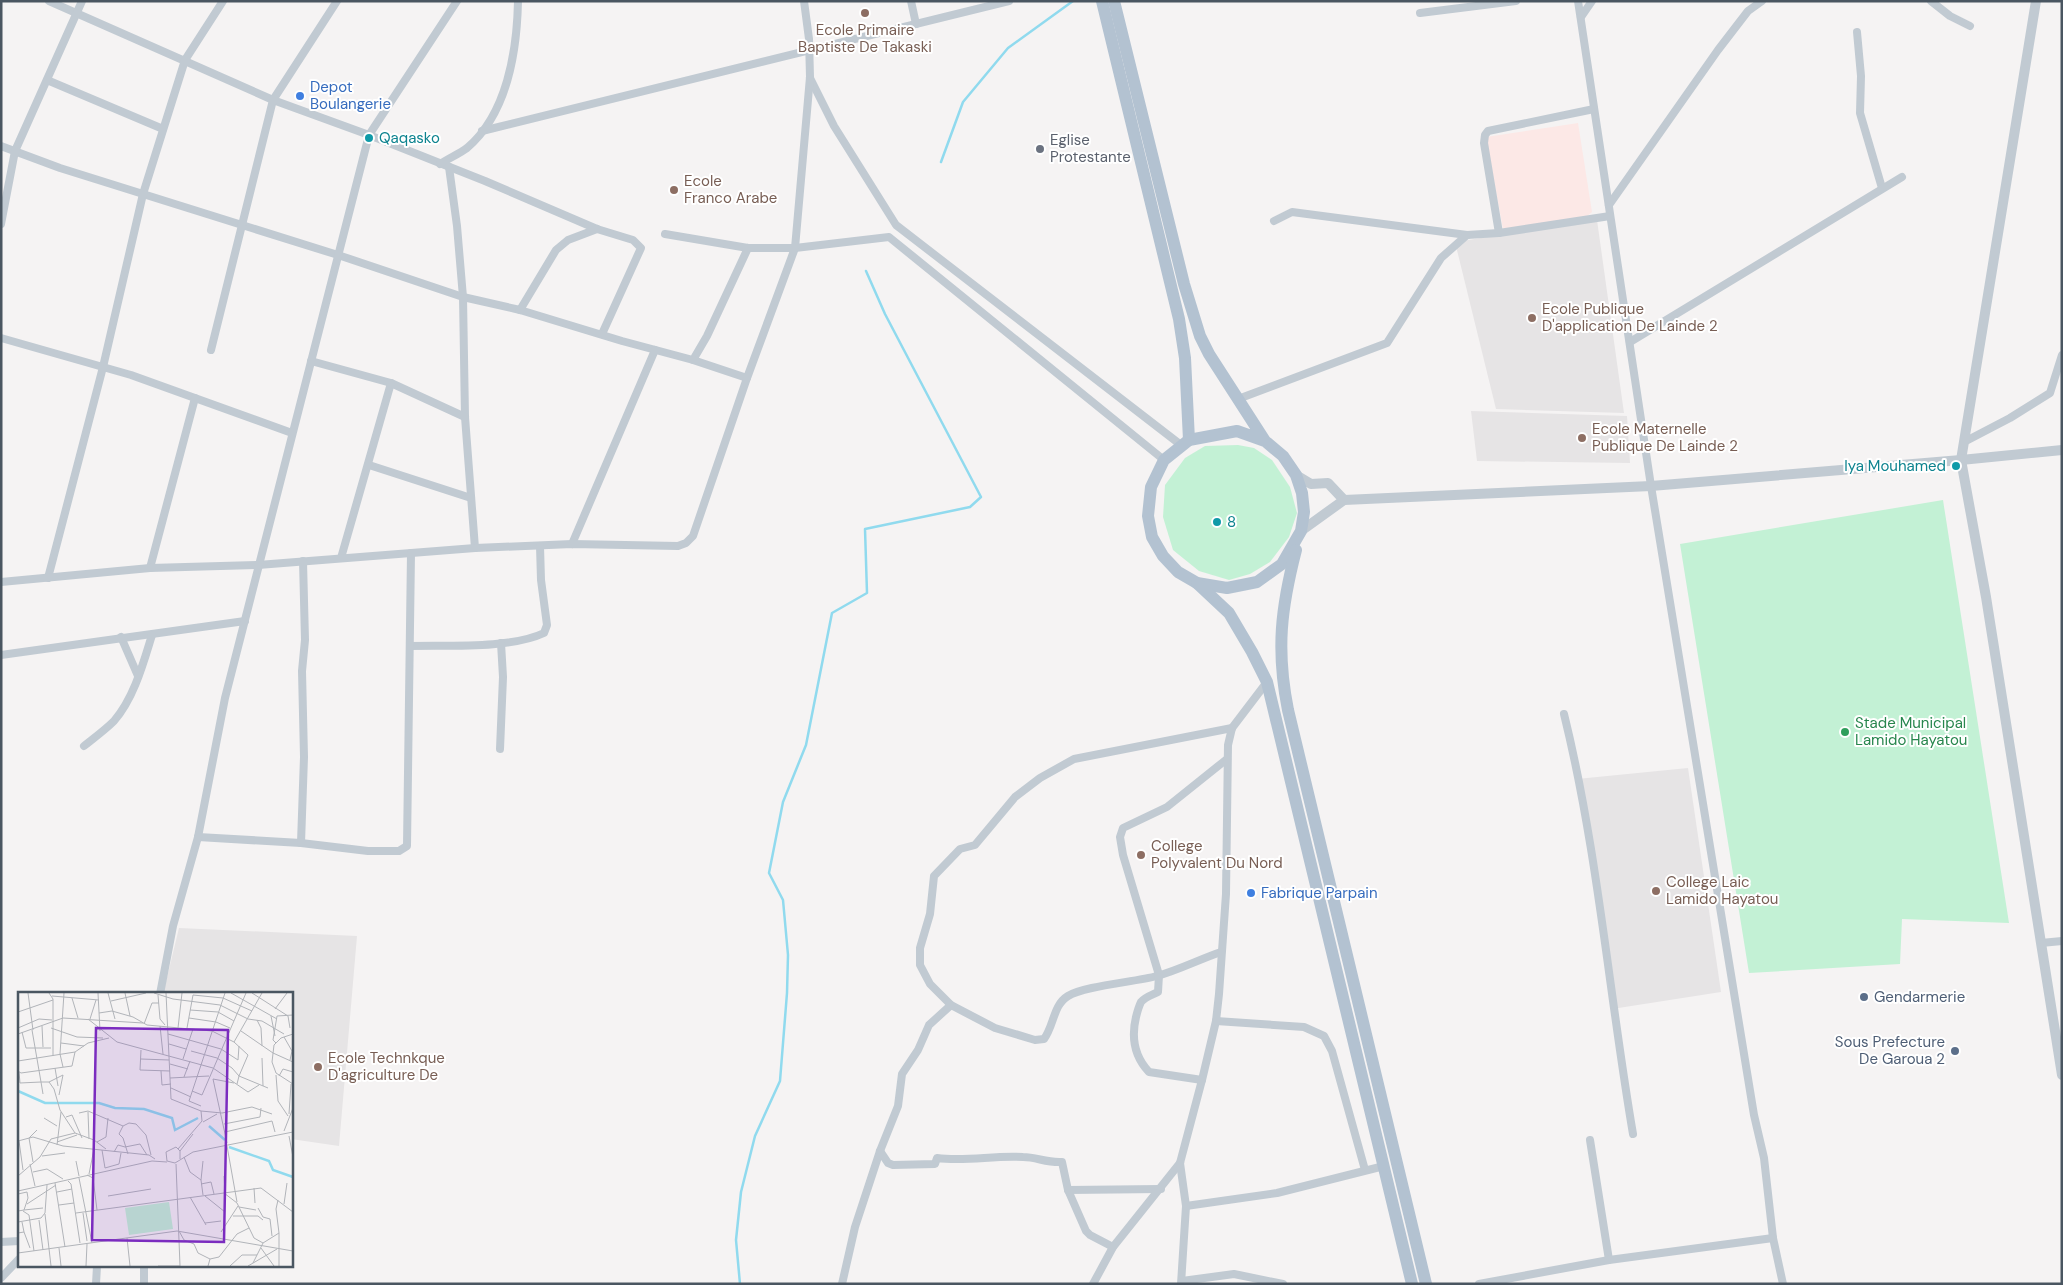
<svg xmlns="http://www.w3.org/2000/svg" width="2063" height="1285" viewBox="0 0 2063 1285" font-family="'DM Sans',sans-serif">
	<style>
		.education { fill: #e6e4e5 }
		.medical { fill: #fce8e6 }
		.green { fill: #c3f1d5 }
		.lines { fill: none; stroke-linecap: round; stroke-linejoin: round }
		.stream { stroke: #90daee; stroke-width: 2.5 }
		.minor { stroke: #c1cad2; stroke-width: 8 }
		.tertiary { stroke: #c1cad2; stroke-width: 10 }
		.primary { stroke: #b3c2d1; stroke-width: 12 }
		.education-dot { fill: #8d6e63; stroke: #fff; stroke-width: 2 }
		.shop-dot { fill: #3f7fe0; stroke: #fff; stroke-width: 2 }
		.culture-dot { fill: #0f9aa8; stroke: #fff; stroke-width: 2 }
		.worship-dot { fill: #6b7280; stroke: #fff; stroke-width: 2 }
		.leisure-dot { fill: #2e9e5b; stroke: #fff; stroke-width: 2 }
		.service-dot { fill: #5c6f8a; stroke: #fff; stroke-width: 2 }
		.labels { text-anchor: middle; dominant-baseline: central; stroke-width: 4; stroke-linejoin: round; paint-order: stroke }
		.education-label { font-size: 15px; fill: #785e54; stroke: #fff; text-anchor: start }
		.shop-label { font-size: 15px; fill: #366cbe; stroke: #fff; text-anchor: start }
		.culture-label { font-size: 15px; fill: #0d838f; stroke: #fff; text-anchor: start }
		.worship-label { font-size: 15px; fill: #5b616d; stroke: #fff; text-anchor: start }
		.leisure-label { font-size: 15px; fill: #27864d; stroke: #fff; text-anchor: start }
		.service-label { font-size: 15px; fill: #4e5e75; stroke: #fff; text-anchor: start }
		.inset-river { fill: none; stroke: #90daee; stroke-width: 2.5 }
		.inset-road { fill: none; stroke: #b1b4b9; stroke-width: 1 }
		.view { fill: #7b2cbf; fill-opacity: 0.15; stroke: #7b2cbf; stroke-width: 2.5 }
		.inset-edge { fill: none; stroke: #4a5661; stroke-width: 2.5 }
	</style>
	<rect width="100%" height="100%" fill="#f5f3f3"/>
	<g class="education">
		<polygon points="1597,220 1624,413 1496,409 1455,242"/>
		<polygon points="1471,411 1627,416 1630,463 1477,461"/>
		<polygon points="1688,768 1721,992 1612,1009 1577,779"/>
		<polygon points="179,928 357,936 339,1146 291,1139 291,994 163,994"/>
	</g>
	<polygon class="medical" points="1578,123 1592,212 1585,218 1503,229 1486,137"/>
	<g class="green">
		<polygon points="1238,445 1254,448 1272,460 1290,487 1297,513 1289,537 1270,562 1250,574 1229,580 1199,571 1173,550 1163,517 1165,485 1185,458 1205,446"/>
		<polygon points="1943,500 2009,923 1902,919 1900,964 1749,973 1680,544"/>
	</g>
	<g class="lines">
		<g class="stream">
			<polyline points="941,162 963,102 1008,48 1073,1"/>
			<polyline points="740,1284 736,1240 741,1192 755,1136 780,1081 787,993 788,955 783,900 769,873 783,802 806,745 832,613 867,593 865,529 970,507 981,497 885,314 866,271"/>
		</g>
		<g class="minor">
			<polyline points="49,1 273,100 369,135 485,181 597,229 633,240 641,248 602,334"/>
			<polyline points="911,1 916,24"/>
			<polyline points="1578,1 1651,486 1754,1115 1764,1158 1773,1238 1783,1284"/>
			<polyline points="1931,1 1950,16 1970,26"/>
			<polyline points="1420,13 1516,1"/>
			<polyline points="1581,17 1592,1"/>
			<polyline points="1857,32 1861,76 1860,113 1882,188"/>
			<polyline points="810,78 834,126 896,225 1181,445"/>
			<polyline points="47,80 163,129"/>
			<polyline points="482,131 1009,1"/>
			<polyline points="1,146 60,168 338,255 463,297 520,310 622,341 693,360 707,336 748,248"/>
			<path d="M440 164C449 158 459 154 467 148 507 114 517 51 518 1"/>
			<polyline points="449,167 457,226 463,297 465,417 475,548"/>
			<polyline points="1609,205 1718,50 1748,11 1762,1"/>
			<polyline points="1274,221 1292,212 1467,235"/>
			<polyline points="1,224 15,151 82,1"/>
			<polyline points="1499,233 1484,143 1485,135 1488,131 1594,109"/>
			<polyline points="665,234 748,248 795,248 889,237 1164,460"/>
			<polyline points="520,310 556,250 568,240 597,229"/>
			<polyline points="1,338 131,375 292,433"/>
			<polyline points="1630,342 1902,177"/>
			<polyline points="211,350 273,100 337,1"/>
			<polyline points="693,360 747,378"/>
			<polyline points="311,361 391,383 465,417"/>
			<polyline points="1238,399 1387,343 1441,258 1467,235 1499,233 1610,216"/>
			<polyline points="1964,442 2010,418 2050,393 2062,355"/>
			<polyline points="369,465 471,498"/>
			<polyline points="572,544 655,350"/>
			<polyline points="341,558 391,383"/>
			<polyline points="150,568 195,398"/>
			<polyline points="48,578 103,367 143,194 185,60 223,1"/>
			<polyline points="1,582 150,568 258,565 475,548 572,544 678,546 686,543 693,536 747,378 795,248 810,77 809,39 804,1"/>
			<polyline points="121,637 138,676"/>
			<path d="M410 646C448 645 510 649 544 633L547 625 541 580 540 546"/>
			<path d="M1 655C82 643 164 633 245 621"/>
			<path d="M1564 714C1598 852 1609 994 1633 1134"/>
			<path d="M84 746C94 738 105 730 114 721 134 698 143 664 152 635"/>
			<polyline points="500,749 503,677 501,643"/>
			<polyline points="198,837 301,843 368,851 399,851 407,846 411,553"/>
			<polyline points="301,843 304,757 302,671 305,640 303,561"/>
			<polyline points="2041,943 2062,941"/>
			<path d="M1221 952C1200 959 1179 970 1157 976 1135 982 1084 986 1068 996 1053 1005 1054 1026 1044 1039L1035 1040 995 1028 951 1005 930 984 920 965V948L930 914 934 876 960 849 975 845 1015 797 1040 778 1074 759 1232 728"/>
			<polyline points="160,994 173,926 198,837 225,698 369,135 457,1"/>
			<polyline points="1216,1021 1304,1027 1324,1036 1332,1051 1365,1170"/>
			<path d="M1202 1080 1149 1072C1134 1056 1131 1038 1136 1017 1137 1013 1139 1006 1141 1002 1145 997 1152 995 1158 992L1159 975 1123 855 1120 837 1123 828 1167 807 1227 759"/>
			<polyline points="1590,1140 1609,1260"/>
			<path d="M880 1151 888 1163 893 1165 935 1164 937 1158C966 1162 994 1155 1023 1157 1037 1157 1046 1163 1062 1162L1068 1190 1086 1231 1090 1235 1113 1247"/>
			<polyline points="1068,1190 1161,1189"/>
			<polyline points="1186,1206 1277,1193 1384,1166"/>
			<polyline points="1,1242 19,1241"/>
			<polyline points="144,1266 144,1284"/>
			<polyline points="1,1278 19,1259"/>
			<polyline points="1182,1281 1234,1274 1283,1284"/>
			<polyline points="96,1284 97,1266"/>
			<polyline points="842,1284 855,1227 880,1151 898,1106 902,1074 918,1050 929,1025 951,1005"/>
			<polyline points="1093,1284 1113,1247 1180,1163"/>
			<polyline points="1181,1284 1186,1206 1180,1163 1202,1080 1216,1021 1219,994 1226,894 1228,745 1232,728 1267,682"/>
			<polyline points="1479,1284 1609,1260 1773,1238"/>
		</g>
		<g class="tertiary">
			<polyline points="2036,1 1961,460 1986,597 2062,1075"/>
			<polyline points="1296,475 1311,484 1328,483 1344,500"/>
			<polyline points="1301,531 1344,500 1651,486 1961,460 2062,450"/>
		</g>
		<g class="primary">
			<polyline points="1102,1 1179,319 1185,358 1189,440"/>
			<polyline points="1114,1 1184,284 1200,336 1209,354 1265,441 1283,456 1296,475 1302,493 1304,512 1301,531 1282,564 1257,582 1227,588 1197,583 1178,572 1163,556 1152,537 1148,516 1151,487 1164,460 1189,440 1237,431 1265,441"/>
			<path d="M1296 550C1281 608 1276 650 1288 710L1426 1284"/>
			<polyline points="1197,583 1229,613 1252,652 1267,682 1412,1284"/>
		</g>
	</g>
	<g class="education-dot">
		<circle cx="865" cy="13" r="5"/>
		<circle cx="674" cy="190" r="5"/>
		<circle cx="1532" cy="318" r="5"/>
		<circle cx="1582" cy="438" r="5"/>
		<circle cx="1141" cy="855" r="5"/>
		<circle cx="1656" cy="891" r="5"/>
		<circle cx="318" cy="1067" r="5"/>
	</g>
	<g class="shop-dot">
		<circle cx="300" cy="96" r="5"/>
		<circle cx="1251" cy="893" r="5"/>
	</g>
	<g class="culture-dot">
		<circle cx="369" cy="138" r="5"/>
		<circle cx="1956" cy="466" r="5"/>
		<circle cx="1217" cy="522" r="5"/>
	</g>
	<circle class="worship-dot" cx="1040" cy="149" r="5"/>
	<circle class="leisure-dot" cx="1845" cy="732" r="5"/>
	<g class="service-dot">
		<circle cx="1864" cy="997" r="5"/>
		<circle cx="1955" cy="1051" r="5"/>
	</g>
	<g class="labels">
		<g class="education-label">
			<text x="865" y="30" text-anchor="middle">Ecole Primaire<tspan x="865" dy="17">Baptiste De Takaski</tspan></text>
			<text x="684" y="181">Ecole<tspan x="684" dy="17">Franco Arabe</tspan></text>
			<text x="1542" y="309">Ecole Publique<tspan x="1542" dy="17">D'application De Lainde 2</tspan></text>
			<text x="1592" y="429">Ecole Maternelle<tspan x="1592" dy="17">Publique De Lainde 2</tspan></text>
			<text x="1151" y="846">College<tspan x="1151" dy="17">Polyvalent Du Nord</tspan></text>
			<text x="1666" y="882">College Laic<tspan x="1666" dy="17">Lamido Hayatou</tspan></text>
			<text x="328" y="1058">Ecole Technkque<tspan x="328" dy="17">D'agriculture De</tspan></text>
		</g>
		<g class="shop-label">
			<text x="310" y="87">Depot<tspan x="310" dy="17">Boulangerie</tspan></text>
			<text x="1261" y="893">Fabrique Parpain</text>
		</g>
		<g class="culture-label">
			<text x="379" y="138">Qaqasko</text>
			<text x="1946" y="466" text-anchor="end">Iya Mouhamed</text>
			<text x="1227" y="522">8</text>
		</g>
		<g class="worship-label">
			<text x="1050" y="140">Eglise<tspan x="1050" dy="17">Protestante</tspan></text>
		</g>
		<g class="leisure-label">
			<text x="1855" y="723">Stade Municipal<tspan x="1855" dy="17">Lamido Hayatou</tspan></text>
		</g>
		<g class="service-label">
			<text x="1874" y="997">Gendarmerie</text>
			<text x="1945" y="1042" text-anchor="end">Sous Prefecture<tspan x="1945" dy="17">De Garoua 2</tspan></text>
		</g>
	</g>
	<g transform="translate(18 992)">
		<rect width="275" height="275" fill="#f5f3f3"/>
		<path d="M151 210 155 237 111 243 107 216Z" fill="#c3f1d5"/>
		<path class="inset-river" d="M0 99 27 111H81L97 116 126 117 154 126 157 138 180 126M191 134 207 148M211 155 251 169 255 178 275 185"/>
		<path class="inset-road" d="M10 1 15 38M31 1 35 7V64M80 1 82 39M90 1 97 27M107 1 112 24M136 1 155 7 202 13 230 27 244 29 266 42M148 1 153 107 183 119 204 121 234 115 254 122M213 1 259 27M234 1 270 24 272 36M140 3 142 27 147 33M175 3 205 6 234 19M34 4 81 8M54 6 60 26M93 9 128 1M257 17 269 1M172 18 200 20 216 29M0 20 35 8M81 21 94 19 115 25 129 33 194 39 216 50 244 1M253 24 257 44M171 26 198 30 212 36M70 27 99 50 195 76 230 100 241 93M72 27 78 8M239 28 243 36 244 54M126 32 134 11H141M24 34 25 55M142 34 145 62M0 36 21 27 34 28M33 36 59 45 85 46M160 36 164 1M169 36 175 3M14 38 23 90H31L36 97 42 118 57 141 76 148 88 157M223 39 255 61 275 70M4 40 8 56H33M0 42 45 26 125 31M150 42 203 57 220 68 221 54M275 42 263 46 256 53 254 70 258 81 275 92M266 45 274 59 272 68M216 50 230 63 221 84 250 96M43 51 66 54M258 51 255 48 259 24 275 23M151 52 168 57M123 58 122 78 152 79M173 59 199 66 214 76 221 84 219 92M244 66 245 94M123 67 151 68M165 67 175 37M0 69 57 60 70 51 91 46M152 72 170 77M45 75 42 62 46 1M37 76 40 94M0 79 3 81 54 74 57 60M143 79 144 93 153 92M1 80 2 91 23 90 25 102M258 83 260 109 270 124M261 84 265 77 275 80M166 85 172 69M152 86 191 84M195 87 209 151M195 87 216 91M31 90 45 83M153 96 173 105M174 99 184 103 228 1M41 103 45 83M183 114 171 109 207 1M70 120 71 147M61 121 70 119 105 134M271 122 273 92M48 125 54 123 64 146M26 126 39 134M185 130 199 122M206 132 242 125 243 116M266 139 275 116M207 140 254 129 257 140M271 144 275 165M0 149 15 145 45 154 131 163 137 167M1 149 5 178M39 150 59 143M79 150 88 145 90 126M39 153 43 120M209 154 219 210M160 157 184 129 183 119M84 158 87 176M162 159 175 142M96 160 100 153 107 155 122 152 129 163M110 162 105 146 101 142 105 134 111 131 118 132 128 143 133 163M24 164 47 161M166 165 172 180 183 188 185 203M162 167V159L158 155 148 160 149 169 157 171 175 160 275 140M58 169 61 184M15 170 11 146 19 138M12 172 17 194M158 172 162 274M87 176 101 172 103 161M15 180 29 177 45 187M71 182 76 157M69 183 75 186 79 218M0 184 22 165 33 147 57 141M206 184 207 200M61 186 74 251M183 188 185 169M50 189 53 192 62 251M37 191 47 255M183 192 193 190 196 202M236 196 237 211M0 199 134 169 149 170M39 200 54 197M206 201 219 211 236 246 245 251M0 202 9 200 10 206 6 218 0 219M90 204 133 197M187 204 207 220M172 205 188 233M9 212 38 193M266 212 269 191M41 213 56 211M221 215 238 218M240 216 245 225 252 227 254 244M6 218 25 216M5 219 11 223 16 259M58 221 243 196 275 220M65 221 69 249M27 222 33 274M215 224H240L245 228M21 228 25 258M0 230 23 226 27 221 29 193M187 231 203 229M161 239 166 248 176 252 180 261 192 267 190 274M6 240 12 256M203 240 220 214M0 241 6 240 4 230M261 241V274M109 246 112 274M41 256 43 274M243 256 256 274M0 261 159 239 275 259M192 267 201 265 219 242 231 236M235 271 245 251 261 241 258 217 260 208M68 274 69 252M140 274H162M212 274 224 263H239M230 274 259 257"/>
		<path class="view" d="M78 36 210 38 206 250 74 248Z"/>
		<rect width="275" height="275" class="inset-edge"/>
	</g>
	<rect width="2063" height="1285" fill="none" stroke="#4a5661" stroke-width="5"/>
</svg>
